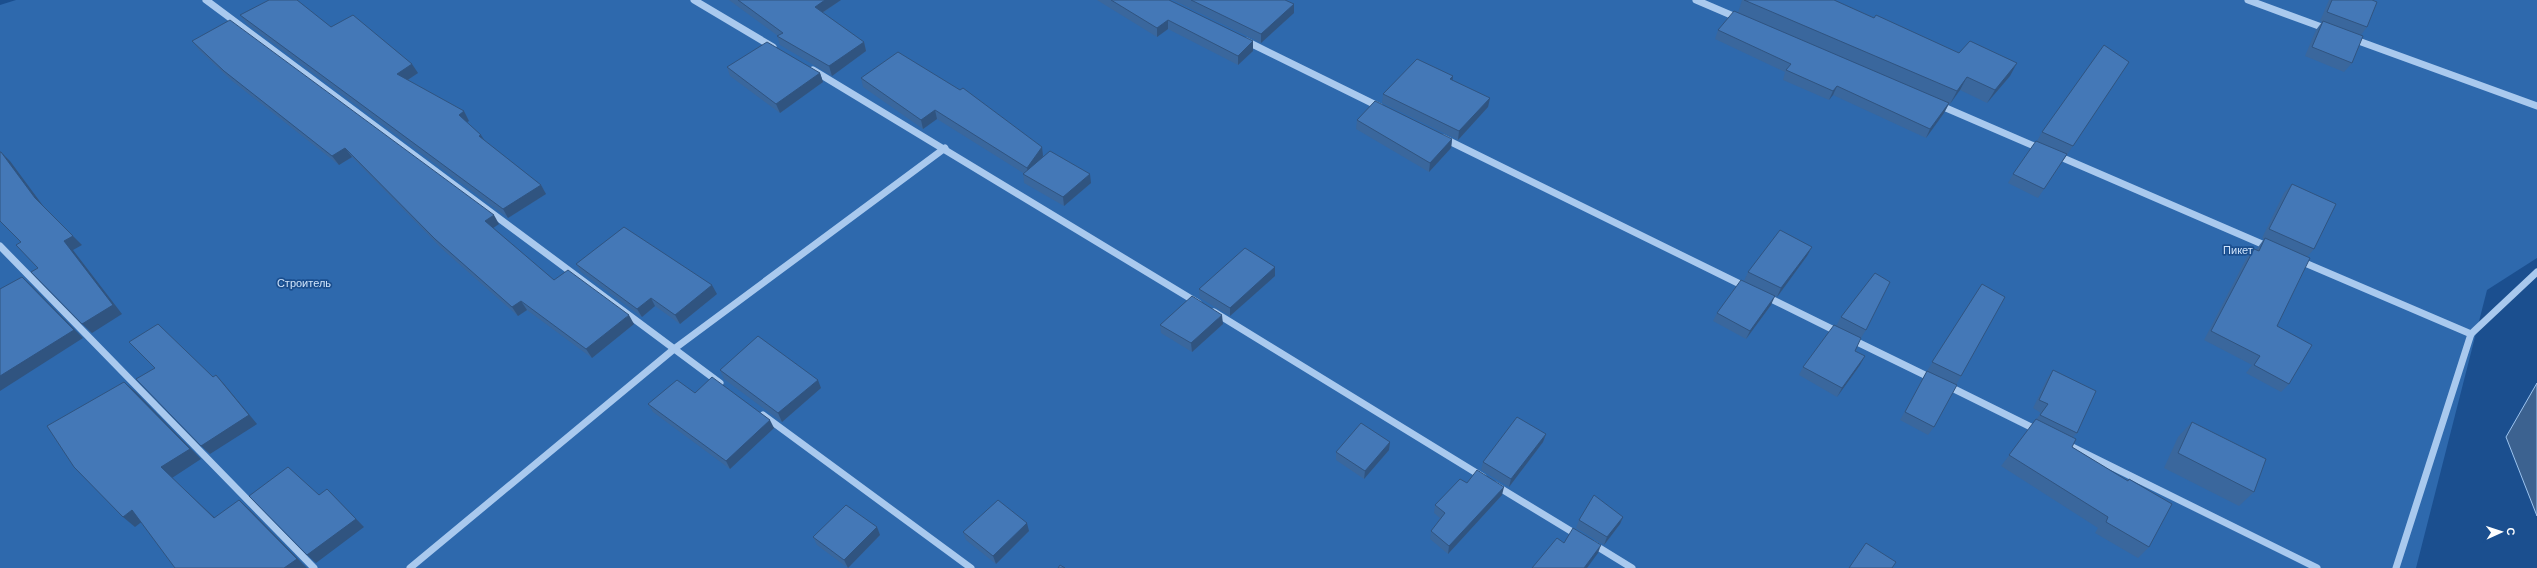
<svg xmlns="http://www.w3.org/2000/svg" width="2537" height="568" viewBox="0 0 2537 568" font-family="Helvetica,sans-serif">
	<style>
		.green { fill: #2e69ad }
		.water { fill: #3c6290; stroke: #9cc4f0 }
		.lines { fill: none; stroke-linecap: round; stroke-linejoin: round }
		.minor { stroke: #a9c9ee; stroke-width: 7 }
		.wall { fill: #3a679d }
		.shaded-wall { fill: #305480 }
		.building { fill: #4478b7; stroke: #305480 }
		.labels { text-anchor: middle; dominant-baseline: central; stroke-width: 3.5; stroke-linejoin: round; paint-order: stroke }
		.park-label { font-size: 11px; fill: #cfe3fa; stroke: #1b4f8f }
	</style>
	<rect width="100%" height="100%" fill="#1b4f8f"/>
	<g class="green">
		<polygon points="16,0 1159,0 2310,568 0,568 0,5"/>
		<polygon points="1162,0 2537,0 2537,258 2487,290 2416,568 2315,568"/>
	</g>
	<polygon class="water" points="2537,383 2537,516 2506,437"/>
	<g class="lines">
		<g class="minor">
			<polyline points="206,0 720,383"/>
			<polyline points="694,0 773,47"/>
			<polyline points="1696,0 1738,18"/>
			<polyline points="2248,0 2327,29"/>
			<polyline points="2353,39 2537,106"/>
			<polyline points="1246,41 1380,107"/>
			<polyline points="813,70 1198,303"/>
			<polyline points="1939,105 2041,149"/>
			<polyline points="1443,138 1746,287"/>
			<polyline points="2056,155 2269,247"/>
			<polyline points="0,246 314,568"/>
			<polyline points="2298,260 2471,334"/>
			<polyline points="1765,296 1840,333"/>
			<polyline points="1214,312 1483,477"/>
			<polyline points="1851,339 1933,379"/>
			<polyline points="1946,385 2039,431"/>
			<polyline points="763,415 971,568"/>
			<polyline points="2068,445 2317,568"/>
			<polyline points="1495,485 1579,536"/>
			<polyline points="1593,544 1632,568"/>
			<polyline points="410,568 674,349 945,148"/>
			<polyline points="2396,568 2471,334 2537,272"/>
		</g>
	</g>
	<g class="wall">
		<polygon points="729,0 841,0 823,13 864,42 866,51 832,76 780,45 777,36 778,36"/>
		<polygon points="1097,0 1169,0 1253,41 1253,51 1238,65 1168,29 1157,37"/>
		<polygon points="1173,0 1285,0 1294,13 1261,43"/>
		<polygon points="1742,0 1834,0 2010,76 1987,103 1960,90 1950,104 1949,104 1944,113 1926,138 1833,95 1829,100 1783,80 1785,72 1715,39 1718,30 1874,71 1738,13"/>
		<polygon points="2329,0 2372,0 2367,27 2361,35 2352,63 2344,72 2305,56 2316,30 2322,22 2320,21"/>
		<polygon points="240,15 331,27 418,73 408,80 469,121 467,122 485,141 541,185 546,194 508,218 247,24"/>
		<polygon points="192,41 499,224 493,228 554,280 634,324 592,358 527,310 518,316 441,248 352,157 339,165 231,80 199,50"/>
		<polygon points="727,67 820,73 823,82 780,113 730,76"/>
		<polygon points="2123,71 2038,198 2008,183 2013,174 2037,141 2042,132"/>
		<polygon points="861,78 1042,147 1043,156 1091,183 1064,206 1024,183 1023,173 937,119 923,129 863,87"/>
		<polygon points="1383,94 1490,98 1488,107 1458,140 1382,103"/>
		<polygon points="1357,120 1452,139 1451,148 1429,172 1356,129"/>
		<polygon points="2292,184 2314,249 2307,257 2277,326 2289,384 2281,392 2246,373 2252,365 2204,340 2247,257 2254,249 2256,250 2264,239 2262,238 2284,193"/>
		<polygon points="1812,247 1807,256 1777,297 1744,281 1748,272"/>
		<polygon points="576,264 717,294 680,324 655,306 642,317 581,272"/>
		<polygon points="1275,276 1230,316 1200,298 1199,289"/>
		<polygon points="1982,284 1961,376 1956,385 1934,427 1928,435 1900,420 1927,371 1941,378 1927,371"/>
		<polygon points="1771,305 1746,339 1713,321 1717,313"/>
		<polygon points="1841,317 1866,330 1861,338 1836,326"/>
		<polygon points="1223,324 1192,352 1161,333 1160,325"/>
		<polygon points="1860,365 1837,397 1799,375 1803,367"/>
		<polygon points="720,370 821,388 782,422 724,379"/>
		<polygon points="2053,370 2077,433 2073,437 2072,447 2127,481 2129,479 2149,547 2138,558 2095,533 2098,528 2001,466 2041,413 2033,408 2047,379"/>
		<polygon points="695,393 774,428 730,469 653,412 648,404"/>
		<polygon points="2192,422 2254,492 2239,506 2164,468 2178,437"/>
		<polygon points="1546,434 1543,442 1509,487 1481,470 1483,462"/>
		<polygon points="1390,442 1389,450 1364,479 1336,460 1336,452"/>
		<polygon points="1467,483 1502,495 1448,554 1430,539 1431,531 1440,518 1434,513 1435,505"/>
		<polygon points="1623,517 1620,524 1604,545 1576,528 1579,520"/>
		<polygon points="877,527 880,535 848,568 817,545 813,537"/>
		<polygon points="1029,531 996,564 966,540 963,532"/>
	</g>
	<g class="shaded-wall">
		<polygon points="825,0 841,0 817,16 815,7"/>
		<polygon points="1294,4 1294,13 1261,43 1261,34"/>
		<polygon points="1168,20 1168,29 1157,37 1157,28"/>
		<polygon points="1253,41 1253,51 1238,65 1238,56"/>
		<polygon points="864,42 866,51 832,76 829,66"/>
		<polygon points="2017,63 2010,76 1987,103 1995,90"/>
		<polygon points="412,64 418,73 403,83 397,74"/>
		<polygon points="820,73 823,82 780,113 776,104"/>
		<polygon points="1453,76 1452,85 1450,79"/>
		<polygon points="1967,77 1960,90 1950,104 1957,91"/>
		<polygon points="1837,86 1833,95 1829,100 1833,91"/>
		<polygon points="1490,98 1488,107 1458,140 1459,131"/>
		<polygon points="1949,103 1944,113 1926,138 1930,129"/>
		<polygon points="935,110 937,119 923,129 921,120"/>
		<polygon points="464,111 469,121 464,124 459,115"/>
		<polygon points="481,135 487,144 479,136"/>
		<polygon points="1452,139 1451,148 1429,172 1430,163"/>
		<polygon points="1042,147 1043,156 1029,177 1027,168"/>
		<polygon points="345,148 352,157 339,165 332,156"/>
		<polygon points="1,152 10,161 44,207 82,245 73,250 122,314 92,333 82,324 64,241 35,198"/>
		<polygon points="1090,174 1091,183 1064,206 1063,197"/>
		<polygon points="541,185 546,194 508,218 503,209"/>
		<polygon points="494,215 499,224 490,230 485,221"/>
		<polygon points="1812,247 1807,256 1777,297 1781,288"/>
		<polygon points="1275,267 1275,276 1230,316 1230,308"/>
		<polygon points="22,277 32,286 83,338 0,391 0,376"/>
		<polygon points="712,285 717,294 680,324 675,315"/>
		<polygon points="1775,296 1771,305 1746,339 1750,331"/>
		<polygon points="651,298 655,306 642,317 637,309"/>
		<polygon points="521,301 527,310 518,316 512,307"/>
		<polygon points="629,315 634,324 592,358 586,349"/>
		<polygon points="1222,315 1223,324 1192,352 1191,343"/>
		<polygon points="1865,356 1860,365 1837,397 1842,388"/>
		<polygon points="216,375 224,384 257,424 210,454 201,446"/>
		<polygon points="818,380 821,388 782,422 778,413"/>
		<polygon points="124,382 136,392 201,459 172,478 226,528 214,518 161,467"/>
		<polygon points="770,420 774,428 730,469 726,461"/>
		<polygon points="1546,434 1543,442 1509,487 1511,479"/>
		<polygon points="1390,442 1389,450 1364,479 1365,471"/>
		<polygon points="1504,487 1502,495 1448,554 1449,546"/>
		<polygon points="327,489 364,527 316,563 307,555"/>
		<polygon points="239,500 250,510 307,568 284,568"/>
		<polygon points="132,510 144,520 135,527 123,517"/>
		<polygon points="1623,517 1620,524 1604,545 1607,537"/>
		<polygon points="1027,523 1029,531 996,564 993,556"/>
		<polygon points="877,527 880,535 848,568 844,560"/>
		<polygon points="1601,545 1598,553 1587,568 1584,568"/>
	</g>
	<g class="building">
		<polygon points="269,0 297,0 331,27 353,15 412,64 397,74 464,111 459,115 481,135 479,136 541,185 503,209 240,15"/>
		<polygon points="738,0 825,0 815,7 864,42 829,66 777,36 783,33"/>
		<polygon points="1111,0 1169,0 1253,41 1238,56 1168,20 1157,28"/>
		<polygon points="1191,0 1285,0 1294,4 1261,34"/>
		<polygon points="1744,0 1834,0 1874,18 1876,15 1959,53 1970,41 2017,63 1995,90 1967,77 1957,91"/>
		<polygon points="2332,0 2372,0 2377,2 2367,27 2327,12"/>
		<polygon points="1734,11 1949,103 1930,129 1837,86 1833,91 1786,70 1791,64 1718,30"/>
		<polygon points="230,20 494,215 485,221 554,280 568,270 629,315 586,349 521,301 512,307 435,239 345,148 332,156 224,71 192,41"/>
		<polygon points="2323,21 2363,36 2352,63 2312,47"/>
		<polygon points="767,42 820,73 776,104 727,67"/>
		<polygon points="2104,45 2129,62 2073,146 2042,132"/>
		<polygon points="898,52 960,90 963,88 1042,147 1027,168 935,110 921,120 861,78"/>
		<polygon points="1417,59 1453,76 1450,79 1490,98 1459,131 1383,94"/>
		<polygon points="1375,101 1452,139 1430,163 1357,120"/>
		<polygon points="2036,141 2067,154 2044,189 2013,174"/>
		<polygon points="1050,151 1090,174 1063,197 1023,174"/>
		<polygon points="0,152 1,152 35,198 73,236 64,241 113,305 82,324 31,272 38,268 16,245 21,242 0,221"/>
		<polygon points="2292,184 2336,204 2314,249 2269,229"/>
		<polygon points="624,227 712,285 675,315 651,298 637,309 576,264"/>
		<polygon points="1780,230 1812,247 1781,288 1748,272"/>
		<polygon points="2265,238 2310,258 2277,326 2312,345 2289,384 2254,365 2260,356 2211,331 2254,249 2259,251"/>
		<polygon points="1245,248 1275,267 1230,308 1199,289"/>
		<polygon points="1875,273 1890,282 1866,330 1841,317"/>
		<polygon points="22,277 74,330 0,376 0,289"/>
		<polygon points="1741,280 1775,296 1750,331 1717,313"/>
		<polygon points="1982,284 2005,297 1961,376 1932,362"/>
		<polygon points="1192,296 1222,315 1191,343 1160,325"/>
		<polygon points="158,324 213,377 216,375 249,415 201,446 136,379 155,368 129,342"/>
		<polygon points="1834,325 1861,338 1855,351 1865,356 1842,388 1803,367"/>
		<polygon points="758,336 818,380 778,413 720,370"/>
		<polygon points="2053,370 2096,391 2077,433 2040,415 2048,404 2039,400"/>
		<polygon points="1927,371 1957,385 1934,427 1905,412"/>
		<polygon points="712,377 770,420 726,461 648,404 677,380 695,393"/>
		<polygon points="124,382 190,449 161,467 214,518 239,500 297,559 284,568 175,568 132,510 123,517 74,467 47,426"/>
		<polygon points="1517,417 1546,434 1511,479 1483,462"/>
		<polygon points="2036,419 2076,439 2072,447 2128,481 2129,479 2172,504 2149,547 2106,522 2108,517 2009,455"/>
		<polygon points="2192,422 2266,459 2254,492 2178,453"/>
		<polygon points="1361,423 1390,442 1365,471 1336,452"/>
		<polygon points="288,467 319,495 327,489 356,519 307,555 249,496"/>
		<polygon points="1477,470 1504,487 1449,546 1431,531 1445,513 1435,505 1460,479 1467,483"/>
		<polygon points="1594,495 1623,517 1607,537 1579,520"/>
		<polygon points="998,500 1027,523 993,556 963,532"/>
		<polygon points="846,505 877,527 844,560 813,537"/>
		<polygon points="1573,528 1601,545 1584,568 1532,568 1557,538 1564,543"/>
		<polygon points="1866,543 1896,562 1892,568 1849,568"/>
		<polygon points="1060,565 1065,568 1058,568"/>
	</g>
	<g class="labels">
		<g class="park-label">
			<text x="2238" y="250">Пикет</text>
			<text x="304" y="283">Строитель</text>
		</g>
	</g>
	<g transform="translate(2501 532) rotate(87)" stroke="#1b4f8f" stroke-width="3" paint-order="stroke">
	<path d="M0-3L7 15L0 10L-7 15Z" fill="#ffffff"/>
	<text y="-6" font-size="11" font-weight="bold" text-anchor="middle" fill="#ffffff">С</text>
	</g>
</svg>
